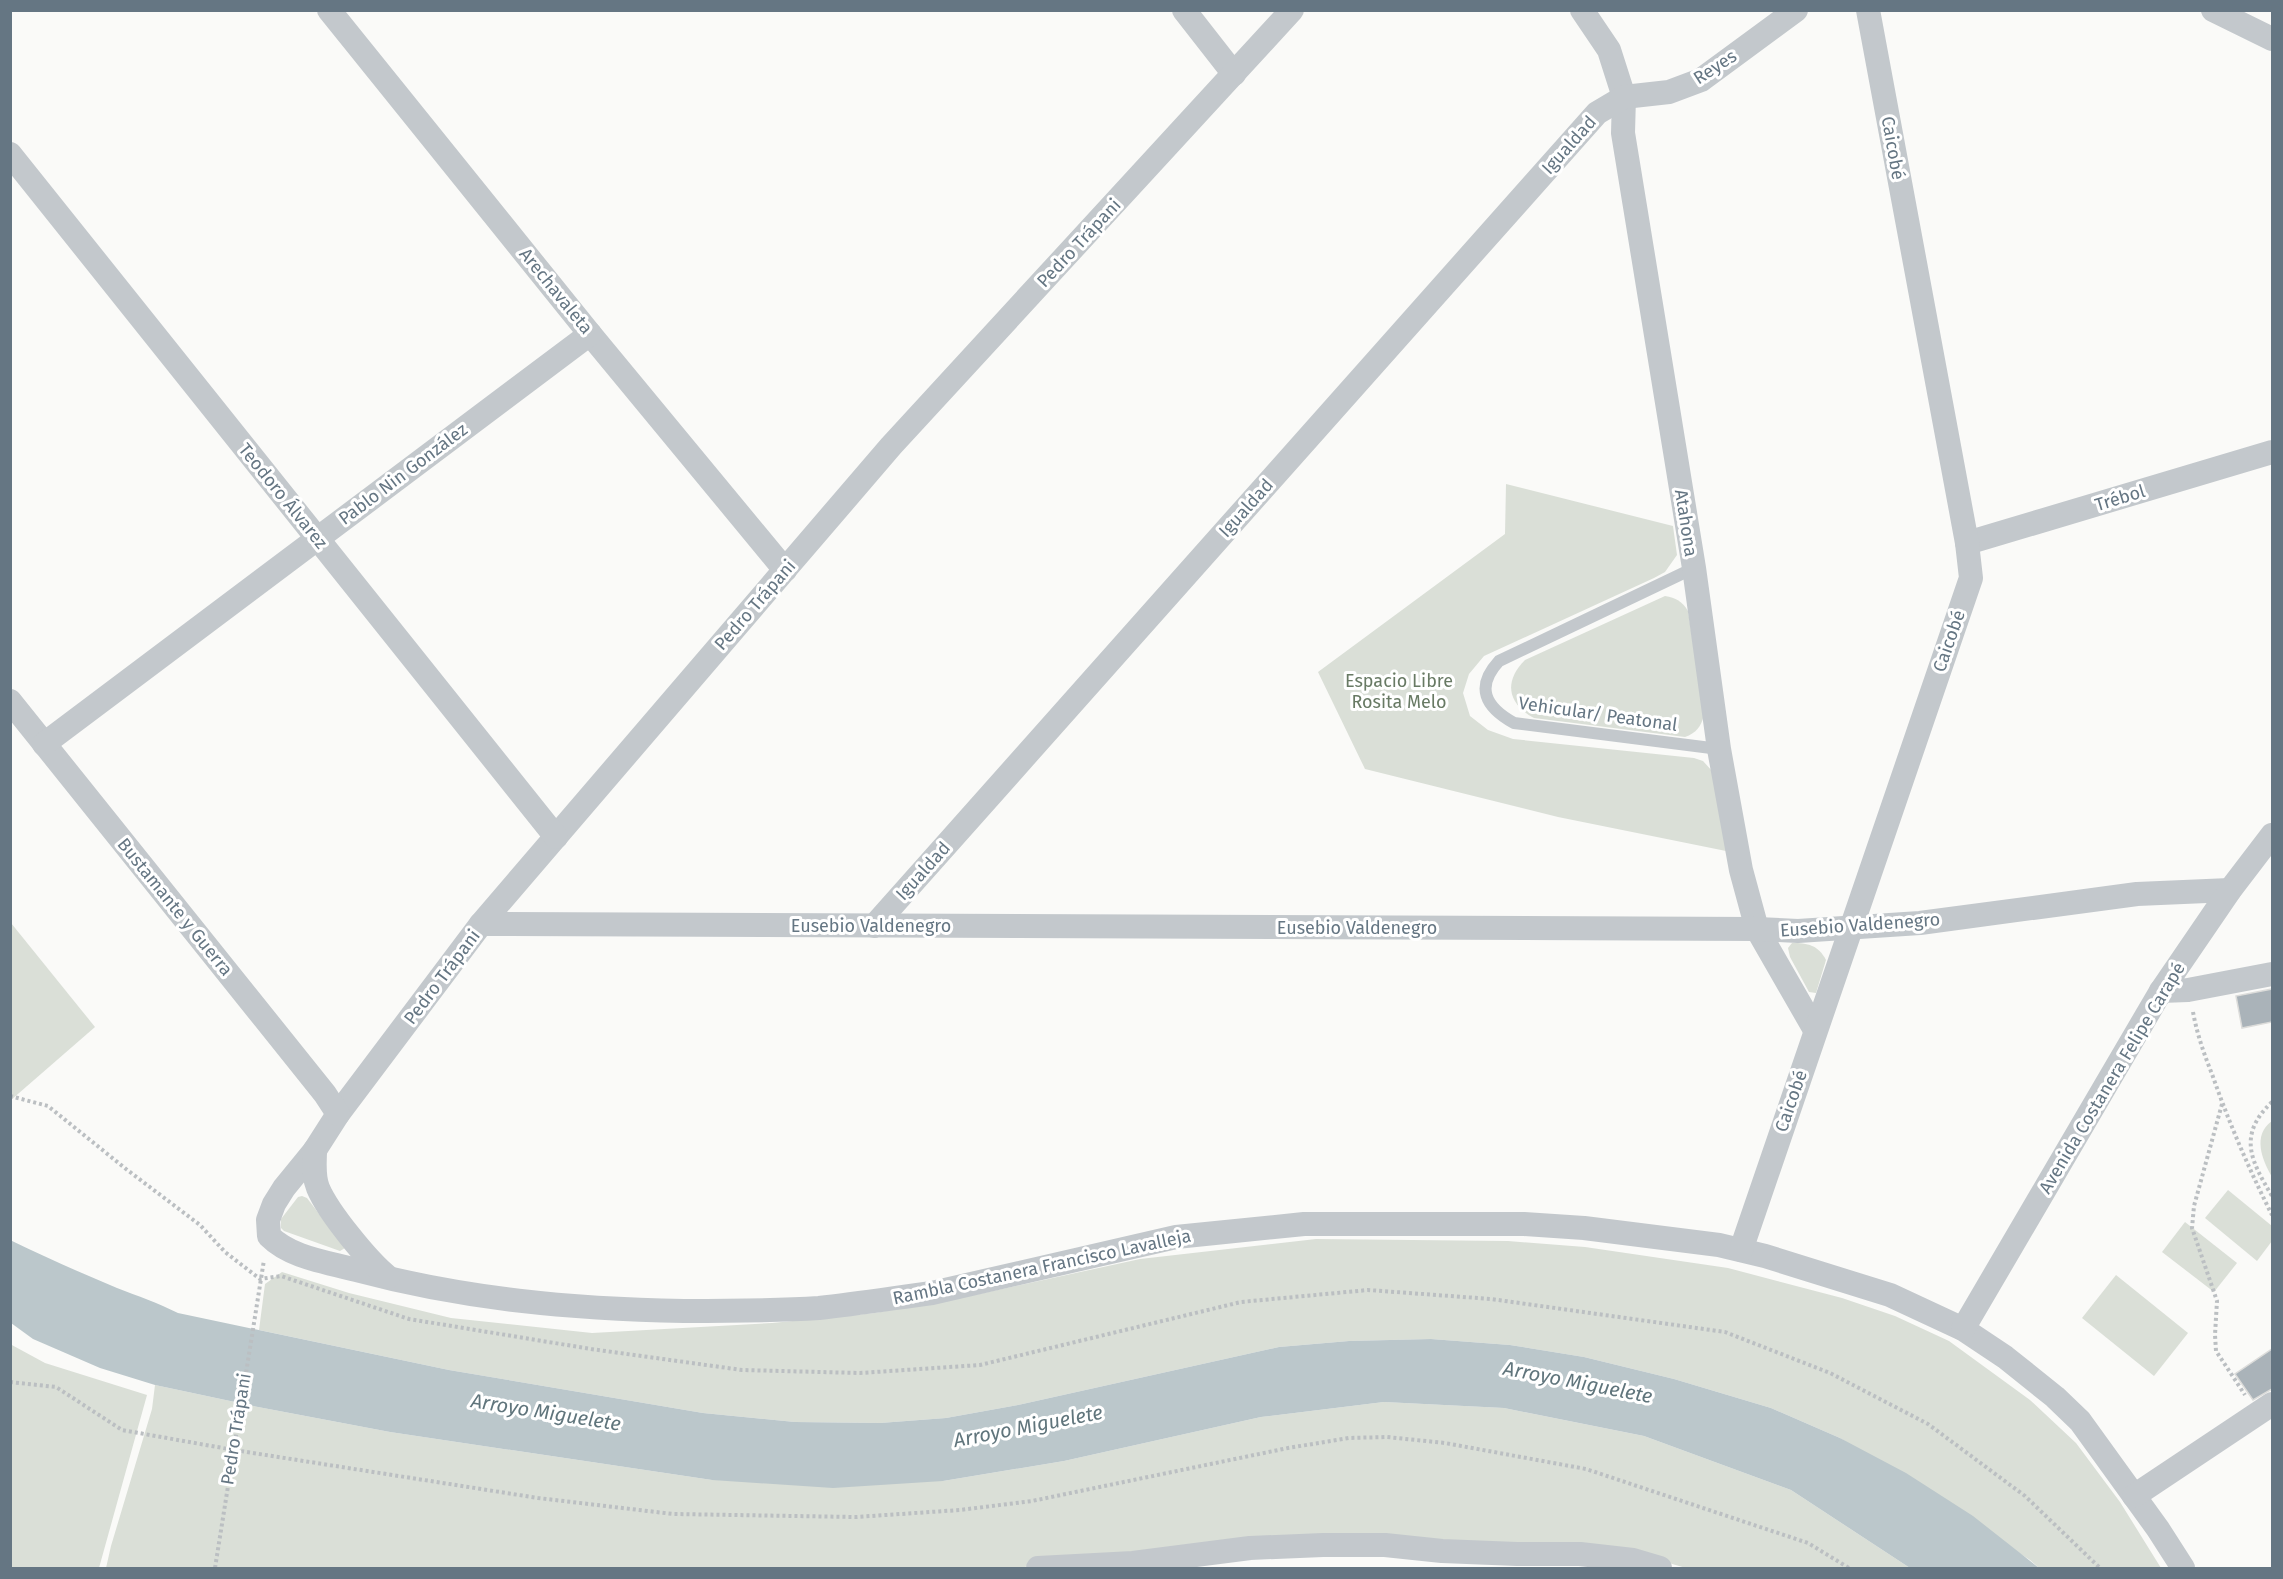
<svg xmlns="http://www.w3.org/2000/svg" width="2283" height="1579" viewBox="0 0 2283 1579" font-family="'Fira Sans',sans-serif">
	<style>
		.green { fill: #dadfd7 }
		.water { fill: #bbc7cb }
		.building { fill: #aab3b9; stroke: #dcdcda; stroke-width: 1.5 }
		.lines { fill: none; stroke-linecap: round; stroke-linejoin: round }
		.path { stroke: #bbbfc2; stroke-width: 4; stroke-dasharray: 3 3; stroke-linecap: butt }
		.service { stroke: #c3c8cc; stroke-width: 12 }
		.minor { stroke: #c3c8cc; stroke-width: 24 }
		.labels { text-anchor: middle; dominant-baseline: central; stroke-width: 6; stroke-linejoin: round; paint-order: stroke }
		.street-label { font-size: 18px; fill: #657683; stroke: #fff }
		.park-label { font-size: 18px; fill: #687a64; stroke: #fff }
		.water-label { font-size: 20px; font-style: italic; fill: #60757c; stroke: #fff }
	</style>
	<rect width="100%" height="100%" fill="#fafaf8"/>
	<g class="green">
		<polygon points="1506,484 1673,526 1677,555 1665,572 1654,578 1484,656 1469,674 1463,693 1470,716 1488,730 1513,739 1694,758 1703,761 1713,772 1726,851 1558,817 1365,769 1318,672 1505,534"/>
		<path d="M1665 596C1676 598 1682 601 1688 611L1704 715C1701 727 1696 733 1685 737L1534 718C1508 704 1503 682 1525 660Z"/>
		<polygon points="11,923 95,1027 11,1100 10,1100"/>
		<path d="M1792 943C1808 943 1818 945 1826 960L1816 993 1809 992 1790 957 1788 948Z"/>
		<path d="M2272 1121V1177C2262 1160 2252 1135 2272 1121Z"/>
		<polygon points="2228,1190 2272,1226 2272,1241 2257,1261 2205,1218"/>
		<polygon points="302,1196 307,1198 345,1248 340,1251 284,1231 281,1228 281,1219 298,1197"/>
		<polygon points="2185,1222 2237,1263 2214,1292 2162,1252"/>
		<polygon points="1316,1239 1508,1241 1585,1247 1728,1268 1842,1298 1895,1316 1949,1341 2030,1400 2076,1443 2120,1502 2161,1568 2039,1568 2030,1560 1840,1438 1771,1408 1674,1379 1584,1357 1510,1345 1431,1339 1349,1341 1279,1347 1018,1405 946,1418 880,1423 795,1422 703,1413 449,1370 259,1330 265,1284 282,1272 349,1293 451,1318 592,1333 772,1323 875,1313 979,1294 1140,1259"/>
		<polygon points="2116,1275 2188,1333 2154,1376 2082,1318"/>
		<polygon points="10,1344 45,1363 147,1395 99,1568 11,1568"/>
		<polygon points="155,1385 258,1407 390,1432 712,1480 943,1481 1064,1461 1261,1417 1384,1402 1504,1408 1644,1436 1791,1490 1910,1568 1686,1568 1617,1548 1041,1562 1022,1568 106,1568 111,1546 152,1409"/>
	</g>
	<path class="water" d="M10 1240C45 1257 81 1273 117 1288 138 1296 158 1303 178 1313L449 1370 703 1413 795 1422 880 1423 946 1418 1018 1405 1279 1347 1349 1341 1431 1339 1510 1345 1584 1357 1674 1379 1771 1408 1840 1438 1906 1473 1973 1516 2039 1568H1910L1791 1490 1644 1436 1504 1408 1384 1402 1261 1417 1064 1461 943 1481 833 1488 712 1480 390 1432 258 1407 155 1385 100 1368 33 1339 11 1323Z"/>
	<g class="building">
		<polygon points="2272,989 2272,1022 2242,1028 2236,996"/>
		<polygon points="2272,1349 2272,1389 2253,1400 2235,1374"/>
	</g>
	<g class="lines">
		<g class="path">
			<path d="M2193 1012C2197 1034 2204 1054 2212 1074 2229 1123 2249 1169 2272 1215"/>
			<polyline points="10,1096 48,1106 126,1169 200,1225 225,1252 260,1279 281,1276 409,1319 591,1349 742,1370 860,1373 980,1365 1241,1302 1368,1290 1491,1299 1725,1332 1830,1373 1928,1424 2025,1496 2100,1568"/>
			<path d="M2272 1102C2237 1135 2251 1161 2272 1196"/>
			<polyline points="2222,1104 2194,1206 2192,1228 2217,1301 2215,1335 2216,1351 2245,1395"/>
			<polyline points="10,1382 56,1387 122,1430 234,1450 538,1498 673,1514 856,1517 960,1510 1032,1501 1288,1448 1349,1438 1387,1437 1445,1443 1586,1469 1808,1543 1849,1568"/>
			<polyline points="215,1568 264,1260"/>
		</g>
		<path class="service" d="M1694 568 1499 661C1475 687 1485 707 1514 723L1719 749"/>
		<g class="minor">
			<polyline points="329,10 590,334 785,570"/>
			<polyline points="1184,10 1234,74"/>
			<path d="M1292 10 891 446 481 924 338 1114 315 1150 284 1188 274 1204 268 1220 269 1236C291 1258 327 1262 356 1270 464 1299 572 1309 684 1311 729 1311 774 1311 819 1308 857 1304 894 1298 932 1293L1176 1237 1304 1224H1524L1584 1228 1719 1245 1765 1256 1890 1295 1963 1329 2005 1357 2055 1397 2080 1421 2158 1529 2183 1568"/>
			<polyline points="1582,10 1609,50 1624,97 1623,133 1694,568 1719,749 1741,870 1757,929 1815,1030"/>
			<polyline points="2213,10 2272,39"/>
			<polyline points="10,154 556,837"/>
			<polyline points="1967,543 2272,452"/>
			<polyline points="10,701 325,1094 338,1114"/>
			<polyline points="44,744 590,334"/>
			<polyline points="481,924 1757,929 1798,931 1920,923 2137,894 2230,890"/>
			<polyline points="874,926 1597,113 1624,97 1669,92 1701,80 1796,10"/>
			<polyline points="2161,991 2188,990 2272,974"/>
			<path d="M315 1150C315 1163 313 1176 318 1188 328 1212 368 1261 388 1277"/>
			<polyline points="1741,1250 1971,578 1967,543 1868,10"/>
			<polyline points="1963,1329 2161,991 2230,890 2272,835"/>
			<polyline points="2134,1496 2272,1404"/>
			<polyline points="1038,1568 1133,1563 1250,1548 1323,1545 1385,1545 1442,1551 1517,1554 1580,1554 1633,1560 1660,1568"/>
		</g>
	</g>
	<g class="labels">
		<g class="street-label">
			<text transform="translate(1715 67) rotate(-33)">Reyes</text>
			<text transform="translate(1569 145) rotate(-48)">Igualdad</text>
			<text transform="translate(1893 148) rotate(80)">Caicobé</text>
			<text transform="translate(1079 243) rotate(-47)">Pedro Trápani</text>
			<text transform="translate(556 291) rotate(51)">Arechavaleta</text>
			<text transform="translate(403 474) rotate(-37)">Pablo Nin González</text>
			<text transform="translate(283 496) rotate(51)">Teodoro Álvarez</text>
			<text transform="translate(2120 498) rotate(-17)">Trébol</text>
			<text transform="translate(1246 508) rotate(-48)">Igualdad</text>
			<text transform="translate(1686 523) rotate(81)">Atahona</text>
			<text transform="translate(755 605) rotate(-49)">Pedro Trápani</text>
			<text transform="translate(1949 641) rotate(-71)">Caicobé</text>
			<text transform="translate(1598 714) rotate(8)">Vehicular/ Peatonal</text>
			<text transform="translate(923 871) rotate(-48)">Igualdad</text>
			<text transform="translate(175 907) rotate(51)">Bustamante y Guerra</text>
			<text transform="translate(1860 925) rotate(-4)">Eusebio Valdenegro</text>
			<text x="871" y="926">Eusebio Valdenegro</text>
			<text x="1357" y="928">Eusebio Valdenegro</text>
			<text transform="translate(442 977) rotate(-53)">Pedro Trápani</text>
			<text transform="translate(2112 1078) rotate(-59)">Avenida Costanera Felipe Carapé</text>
			<text transform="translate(1791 1101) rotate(-71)">Caicobé</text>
			<text transform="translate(1042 1267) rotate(-12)">Rambla Costanera Francisco Lavalleja</text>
			<text transform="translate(236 1429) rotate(-81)">Pedro Trápani</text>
		</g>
		<g class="park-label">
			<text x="1399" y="681">Espacio Libre<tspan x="1399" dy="21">Rosita Melo</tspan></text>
		</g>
		<g class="water-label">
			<text transform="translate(1578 1382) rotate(11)">Arroyo Miguelete</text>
			<text transform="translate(546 1412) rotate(9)">Arroyo Miguelete</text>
			<text transform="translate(1028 1426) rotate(-11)">Arroyo Miguelete</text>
		</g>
	</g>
	<rect width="2283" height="1579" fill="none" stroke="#657683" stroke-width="24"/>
</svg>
